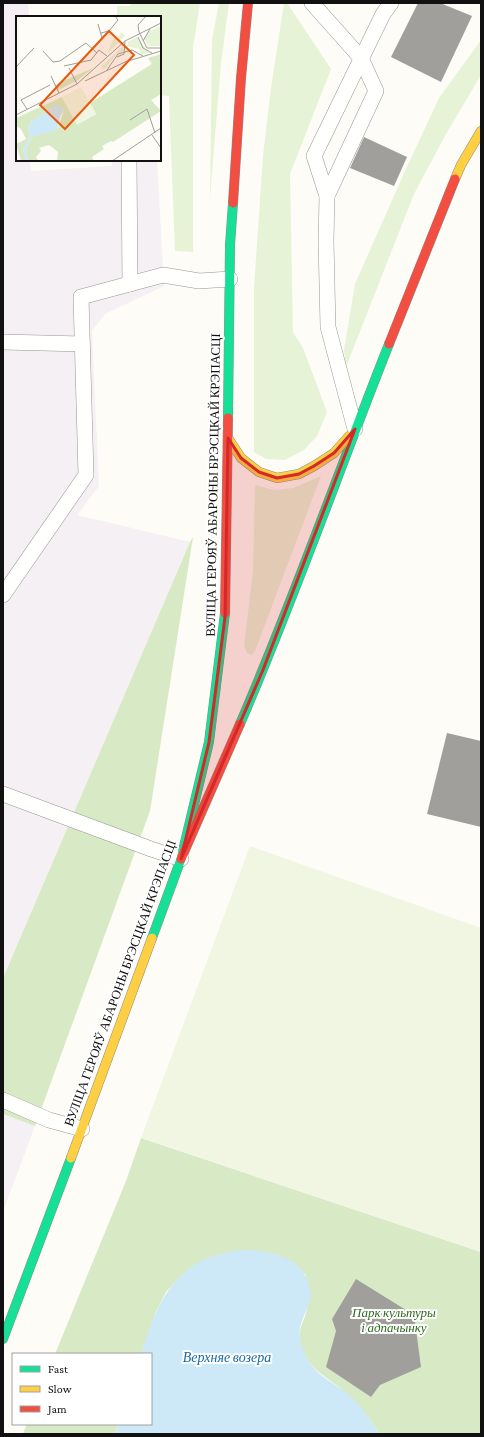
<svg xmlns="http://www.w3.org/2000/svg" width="484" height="1437" viewBox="0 0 484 1437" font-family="'Crimson Pro',serif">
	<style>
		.industrial { fill: #f5f0f3 }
		.green { fill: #e7f3d7 }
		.forest { fill: #d8eac5 }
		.pitch { fill: #f0f6e1 }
		.water { fill: #cde8f7 }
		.building { fill: #a19f9c }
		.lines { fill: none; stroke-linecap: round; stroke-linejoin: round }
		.lane-casing { stroke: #979795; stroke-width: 16 }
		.fast-casing { stroke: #8e8d8b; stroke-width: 10 }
		.slow-casing { stroke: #8e8d8b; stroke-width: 10 }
		.jam-casing { stroke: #8e8d8b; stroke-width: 10 }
		.lane { stroke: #fffffe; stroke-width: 15 }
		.fast { stroke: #16e098; stroke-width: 9 }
		.slow { stroke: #ffcf43; stroke-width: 9 }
		.jam { stroke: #f24e42; stroke-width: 9 }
		.marked { fill: #d62828; fill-opacity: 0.2; stroke: #d62828; stroke-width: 3; stroke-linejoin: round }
		.labels { text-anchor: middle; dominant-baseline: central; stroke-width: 4; stroke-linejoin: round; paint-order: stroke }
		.street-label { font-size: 13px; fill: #111; stroke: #fff }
		.park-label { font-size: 13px; font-style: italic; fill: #2f6b1f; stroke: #fff }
		.water-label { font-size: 14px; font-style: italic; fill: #1768a6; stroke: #fff }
		.inset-road { fill: none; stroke: #9f9e9b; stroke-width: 1 }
		.view { fill: #e8590c; fill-opacity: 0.15; stroke: #e8590c; stroke-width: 2 }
		.inset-edge { fill: none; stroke: #111; stroke-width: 2 }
	</style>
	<rect width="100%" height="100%" fill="#fdfcf7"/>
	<g class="industrial">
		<polygon points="3,3 28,3 29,17 17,17 17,160 30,160 31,171 112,166 112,160 157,160 164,286 105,314 92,331 99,486 77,515 190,542 3,978"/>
		<polygon points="3,1114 35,1126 3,1211"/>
	</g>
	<g class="green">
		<polygon points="131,3 200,3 193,48 193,252 175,251 169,96 160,95 160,17 117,17 117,6 131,6"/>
		<polygon points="219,3 229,3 221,63 210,198 212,40"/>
		<polygon points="284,3 287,3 331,69 290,174 293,332 303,348 327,412 317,436 304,450 285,460 266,459 254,452 254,288 263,156 271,88"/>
		<polygon points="481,40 481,75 446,134 414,194 346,367 344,350 355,284 405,171 439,98"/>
		<polygon points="321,476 255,651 252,655 247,653 244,646 253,571 255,485 274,490 293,488"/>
	</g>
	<g class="forest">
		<polygon points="193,537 150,811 35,1126 3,1114 3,978 190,542"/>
		<path d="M141 1138 481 1252V1434H379C370 1419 359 1405 346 1393 329 1377 308 1371 301 1345 297 1326 304 1324 307 1309 309 1299 306 1286 306 1275L295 1264 277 1255 182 1275 166 1292 156 1312 141 1354H55L126 1181Z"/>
		<polygon points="27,1424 118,1424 115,1434 23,1434"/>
	</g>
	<polygon class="pitch" points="250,846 481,928 481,1252 141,1138"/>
	<path class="water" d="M240 1250C266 1250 300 1255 309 1284 310 1287 311 1290 311 1293 311 1305 302 1316 300 1328 298 1338 303 1351 308 1360 316 1375 334 1383 347 1393 360 1405 370 1419 379 1434H115L118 1424H151V1354H141C154 1316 163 1284 199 1262 211 1255 227 1253 240 1250Z"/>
	<g class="building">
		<polygon points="418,3 440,3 472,16 441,82 391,57"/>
		<polygon points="364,137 407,157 394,186 350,168"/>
		<polygon points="447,733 481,741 481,827 427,814"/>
		<polygon points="356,1279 414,1315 421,1367 380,1385 371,1397 326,1367 336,1331 332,1319"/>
	</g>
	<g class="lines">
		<defs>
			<g id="lane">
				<polyline points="312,3 361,58 376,91 327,196"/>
				<polyline points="129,160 130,284"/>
				<polyline points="3,342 82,344"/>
				<polyline points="355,429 328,327 326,241 327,196 314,156 383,14 391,3"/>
				<polyline points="3,595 86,475 81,297 163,275 199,281 230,279"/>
				<polyline points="3,794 151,849 181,859"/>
				<polyline points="3,1100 49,1120 82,1129"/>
			</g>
			<g id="fast">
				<polyline points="228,418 230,245 233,203"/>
				<path d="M240 724C294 599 339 470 389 344"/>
				<polyline points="152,938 181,859 209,742 225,613"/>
				<polyline points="3,1339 71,1158"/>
			</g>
			<g id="slow">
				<polyline points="455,179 461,165 481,131"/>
				<polyline points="228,438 241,458 259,472 277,478 299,474 314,466 334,453 349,436"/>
				<polyline points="71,1158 152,938"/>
			</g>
			<g id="jam">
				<polyline points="233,203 241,78 248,3"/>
				<polyline points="389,344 455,179"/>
				<polyline points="225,613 228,418"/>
				<polyline points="181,859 240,724"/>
			</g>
		</defs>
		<use href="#lane" class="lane-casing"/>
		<use href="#fast" class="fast-casing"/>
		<use href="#slow" class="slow-casing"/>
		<use href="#jam" class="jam-casing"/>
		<use href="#lane" class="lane"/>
		<use href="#fast" class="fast"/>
		<use href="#slow" class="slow"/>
		<use href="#jam" class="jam"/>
	</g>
	<path class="marked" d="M355 429 263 670 181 859 209 742 225 617 228 438 241 458 259 472 277 478 299 474 314 466 334 453Z"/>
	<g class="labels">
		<g class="street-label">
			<text transform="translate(213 485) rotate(-89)">ВУЛІЦА ГЕРОЯЎ АБАРОНЫ БРЭСЦКАЙ КРЭПАСЦІ</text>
			<text transform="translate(120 983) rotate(-70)">ВУЛІЦА ГЕРОЯЎ АБАРОНЫ БРЭСЦКАЙ КРЭПАСЦІ</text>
		</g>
		<g class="park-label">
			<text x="394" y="1312">Парк культуры<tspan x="394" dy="15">і адпачынку</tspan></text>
		</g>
		<g class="water-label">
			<text x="227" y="1357">Верхняе возера</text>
		</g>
	</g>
	<g transform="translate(16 16)">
		<rect width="145" height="145" fill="#fdfcf7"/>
		<path d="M145 10V30H132L128 22 134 15ZM105 16 109 20 91 38 98 22 103 20ZM121 21 133 37 125 39 123 33 111 30 112 26ZM108 29 107 35 100 38 90 52 86 53 85 51Z" fill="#e7f3d7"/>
		<path d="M145 38V78L135 84 145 95 97 126 95 125 86 130 88 133 76 141 78 145H41L42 136 33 129 23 132 25 135 20 141 22 145H12L10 133 17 120 42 112 48 94 40 90 15 106 12 113 15 120 7 134 10 145H5L0 128 10 123 5 113 0 110V102L46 81 61 108 80 98 74 87 136 48 132 42ZM77 52 62 64 41 75 38 69Z" fill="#d8eac5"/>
		<path d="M65 71 80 98 61 109 46 81Z" fill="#f0f6e1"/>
		<path d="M38 90H44L48 95 44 100 42 111 39 115 17 120 10 133 12 145H10L7 134 15 120 12 113 15 106Z" fill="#cde8f7"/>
		<path class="inset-road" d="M123 16 122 9 130 0M123 16 131 32H145M85 17 93 15 102 4 99 0M122 21 127 32 136 37M127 25 134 13M76 33 86 22 82 8M27 35 37 46 44 45 70 27 81 37M101 41 108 38 109 25M48 50 75 44 83 34 91 40M0 51 18 32M53 52 61 68M91 54 102 38 116 34 127 40M35 60 43 77M69 65 109 46 145 35M11 93 5 84 34 69M0 99 61 68 109 25 145 7M114 104 131 93 139 117M136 119 145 132M96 145 145 112"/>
		<path class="view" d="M93 15 118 39 49 113 24 89Z"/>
		<rect width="145" height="145" class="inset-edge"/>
	</g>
	<rect width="484" height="1437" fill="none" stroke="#111111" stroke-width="8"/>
	<rect x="12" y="1353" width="140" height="72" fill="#ffffff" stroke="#a0a0a0"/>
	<rect x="20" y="1366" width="20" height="6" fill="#16e098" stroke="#a0a0a0"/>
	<text x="48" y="1373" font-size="12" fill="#111111">Fast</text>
	<rect x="20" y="1386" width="20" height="6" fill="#ffcf43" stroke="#a0a0a0"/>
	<text x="48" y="1393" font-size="12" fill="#111111">Slow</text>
	<rect x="20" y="1406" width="20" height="6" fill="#f24e42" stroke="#a0a0a0"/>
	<text x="48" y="1413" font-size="12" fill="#111111">Jam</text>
</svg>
